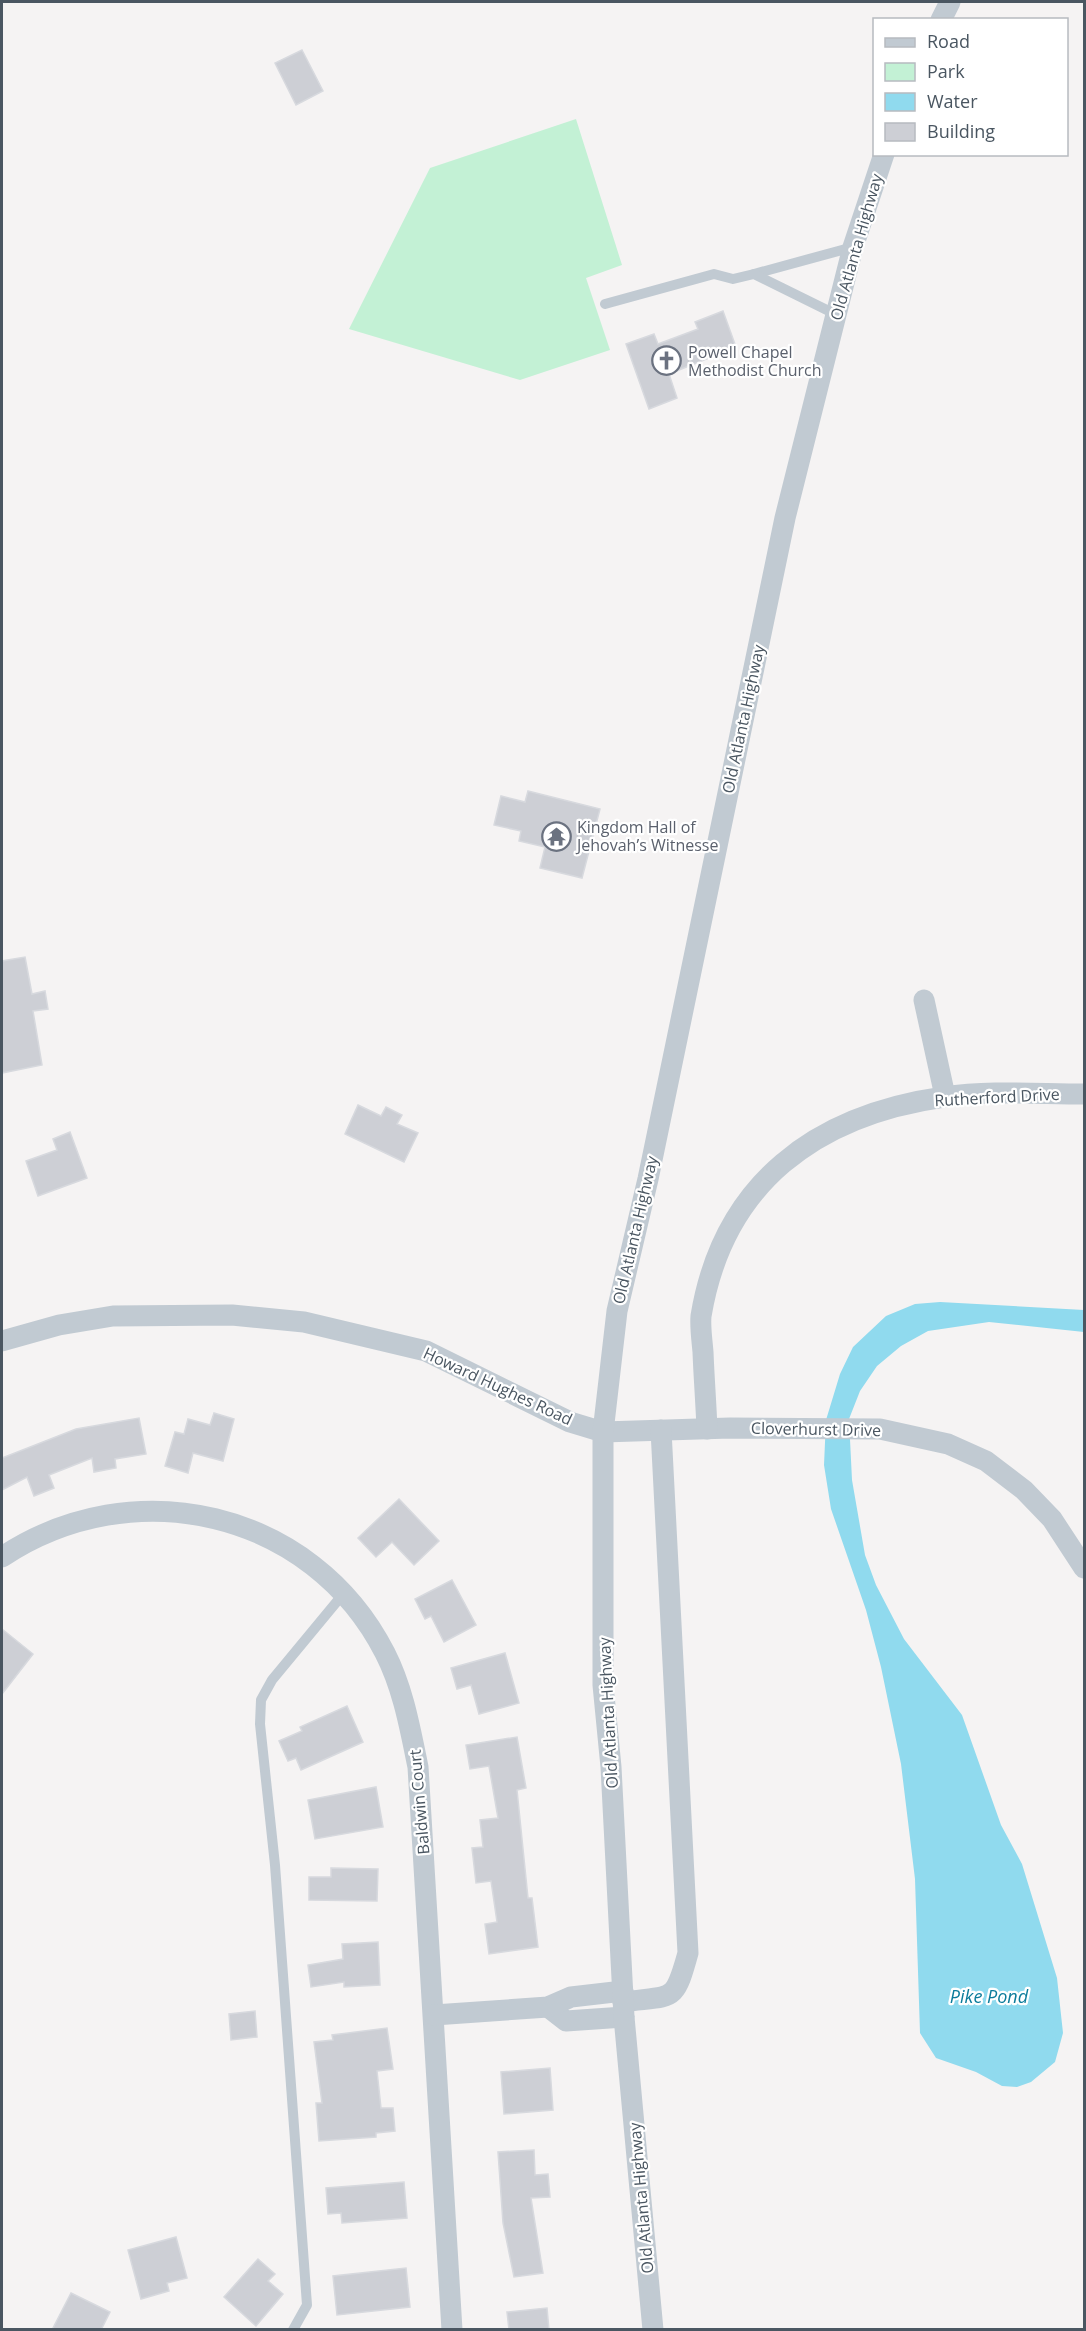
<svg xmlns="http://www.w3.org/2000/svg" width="1086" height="2331" viewBox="0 0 1086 2331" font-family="'Open Sans',sans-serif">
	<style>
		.green { fill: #c3f1d5 }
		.water { fill: #90daee }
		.building { fill: #cdcfd5; stroke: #d7d9de; stroke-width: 1.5 }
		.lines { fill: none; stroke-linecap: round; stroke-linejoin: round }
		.lane { stroke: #c1cad2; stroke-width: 10 }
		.street { stroke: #c1cad2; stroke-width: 21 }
		.labels { text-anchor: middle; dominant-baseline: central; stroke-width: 4.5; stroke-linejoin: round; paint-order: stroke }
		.street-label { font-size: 16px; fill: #4a5661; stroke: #fff }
		.worship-label { font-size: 16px; fill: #5b616d; stroke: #fff; text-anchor: start }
		.water-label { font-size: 18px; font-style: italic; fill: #0c7c9b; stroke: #fff }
	</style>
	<rect width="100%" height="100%" fill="#f5f3f3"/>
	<polygon class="green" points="576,119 622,265 586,278 610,350 520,380 349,329 430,168"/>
	<polygon class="water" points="940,1302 1084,1310 1084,1332 989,1322 928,1331 901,1346 877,1366 860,1391 849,1419 852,1480 865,1555 876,1585 904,1639 962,1715 1001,1825 1022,1864 1057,1978 1063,2033 1055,2062 1031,2082 1017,2087 1002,2086 976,2072 936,2058 920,2033 915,1879 901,1764 881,1667 866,1610 831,1509 824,1465 826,1420 840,1374 853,1347 886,1316 915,1304"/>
	<g class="building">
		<polygon points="302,50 323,91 296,105 275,63"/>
		<polygon points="723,311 736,347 669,374 677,398 649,409 626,344 654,334 658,344 698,329 695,322"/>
		<polygon points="528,791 600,809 582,878 540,868 545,847 519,841 521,831 494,825 501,796 525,802"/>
		<polygon points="25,957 32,994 45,991 48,1009 33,1011 42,1065 2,1073 2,961"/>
		<polygon points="358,1105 381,1116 386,1107 402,1115 397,1124 418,1133 404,1162 345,1134"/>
		<polygon points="70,1132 87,1178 38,1196 26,1161 57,1150 53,1139"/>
		<polygon points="214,1413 234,1419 223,1461 193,1453 188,1473 165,1466 175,1432 184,1434 188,1419 210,1425"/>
		<polygon points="139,1418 146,1454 115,1459 116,1468 94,1472 92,1458 49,1475 54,1488 34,1496 27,1477 2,1490 2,1458 76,1429"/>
		<polygon points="399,1499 439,1541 414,1565 392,1542 376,1557 358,1538"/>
		<polygon points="452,1580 476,1625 444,1642 431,1616 425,1619 415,1599"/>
		<polygon points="2,1629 33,1654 2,1694"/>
		<polygon points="505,1653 519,1703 479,1714 471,1685 457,1689 451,1668"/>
		<polygon points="347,1706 363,1742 301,1770 296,1758 288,1761 279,1741 302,1731 300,1727"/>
		<polygon points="517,1737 526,1788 517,1790 528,1898 532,1898 538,1947 489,1954 485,1924 497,1922 491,1881 476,1883 472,1848 483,1847 480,1820 498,1818 489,1766 470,1769 466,1745"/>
		<polygon points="376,1787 383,1827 315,1839 308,1800"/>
		<polygon points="331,1868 378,1869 377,1901 309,1900 309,1877 331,1877"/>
		<polygon points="378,1942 380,1985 344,1987 344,1982 311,1987 308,1965 343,1959 342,1944"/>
		<polygon points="255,2011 257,2037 231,2040 229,2014"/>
		<polygon points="387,2028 393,2069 377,2071 381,2108 393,2108 395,2131 376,2133 376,2137 319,2141 316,2103 322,2103 314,2042 333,2040 332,2035"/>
		<polygon points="550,2068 553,2110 504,2114 501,2072"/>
		<polygon points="534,2150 535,2175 548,2174 550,2197 531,2198 543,2273 514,2277 503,2223 498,2152"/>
		<polygon points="404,2182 407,2218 342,2223 341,2213 328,2214 326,2188"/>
		<polygon points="176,2237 187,2278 167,2283 169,2291 141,2299 128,2250"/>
		<polygon points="258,2259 275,2274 268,2281 283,2294 256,2326 224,2297"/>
		<polygon points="406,2268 410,2307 337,2315 333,2276"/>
		<polygon points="71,2293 110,2312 101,2330 52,2330"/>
		<polygon points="547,2308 549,2330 509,2330 507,2312"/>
	</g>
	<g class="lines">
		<g class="lane">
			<polyline points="754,274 853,247"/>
			<polyline points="605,304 714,274 733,279 754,274 837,315"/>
			<polyline points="293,2330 307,2305 275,1865 260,1724 261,1700 272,1680 344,1593"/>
		</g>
		<g class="street">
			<polyline points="941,20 950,2"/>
			<polyline points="924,1000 945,1096"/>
			<polyline points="2,1341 59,1325 113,1316 232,1315 304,1322 426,1351 570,1422 603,1432 730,1428 880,1429 948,1444 986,1461 1024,1490 1052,1519 1084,1568"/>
			<path d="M707 1429C706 1403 704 1378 703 1352 702 1340 700 1327 701 1316 723 1183 816 1115 944 1097 990 1090 1038 1094 1084 1094"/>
			<path d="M2 1557C133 1470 312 1510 385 1653 403 1688 410 1728 418 1767L452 2330"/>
			<path d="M623 2002C674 1995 674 2004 688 1953L661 1430"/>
			<polyline points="548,2007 566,2021 624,2017"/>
			<polyline points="434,2015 548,2007 571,1997 623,1991"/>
			<polyline points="653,2330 624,2017 611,1767 603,1685 603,1432 617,1311 648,1179 785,518 853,247 884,154"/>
		</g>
	</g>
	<defs>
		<symbol id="church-ring" viewBox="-11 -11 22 22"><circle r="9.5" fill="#fff" stroke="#6b7280" stroke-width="1.5"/><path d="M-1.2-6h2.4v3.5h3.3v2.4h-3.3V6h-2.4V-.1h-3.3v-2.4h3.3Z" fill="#6b7280"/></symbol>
		<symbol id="temple-ring" viewBox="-11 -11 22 22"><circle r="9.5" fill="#fff" stroke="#6b7280" stroke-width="1.5"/><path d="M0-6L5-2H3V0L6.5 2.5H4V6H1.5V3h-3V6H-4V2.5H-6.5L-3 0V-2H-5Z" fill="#6b7280"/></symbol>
	</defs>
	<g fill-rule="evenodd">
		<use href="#church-ring" x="650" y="344" width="33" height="33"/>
		<use href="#temple-ring" x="540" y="820" width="33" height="33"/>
	</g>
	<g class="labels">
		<g class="street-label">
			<text transform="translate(856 247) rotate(-74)">Old Atlanta Highway</text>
			<text transform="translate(743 719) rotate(-78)">Old Atlanta Highway</text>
			<text transform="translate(997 1097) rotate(-3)">Rutherford Drive</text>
			<text transform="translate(635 1230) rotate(-77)">Old Atlanta Highway</text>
			<text transform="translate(498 1386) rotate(25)">Howard Hughes Road</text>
			<text transform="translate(816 1429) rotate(1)">Cloverhurst Drive</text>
			<text transform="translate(608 1713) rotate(-93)">Old Atlanta Highway</text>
			<text transform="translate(419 1802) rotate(-95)">Baldwin Court</text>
			<text transform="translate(641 2198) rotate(-95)">Old Atlanta Highway</text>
		</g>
		<g class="worship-label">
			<text x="688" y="352">Powell Chapel<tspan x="688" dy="18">Methodist Church</tspan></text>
			<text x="577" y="827">Kingdom Hall of<tspan x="577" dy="18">Jehovah’s Witnesse</tspan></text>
		</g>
		<g class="water-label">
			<text x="989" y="1996">Pike Pond</text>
		</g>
	</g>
	<rect width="1086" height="2331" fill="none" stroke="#4a5661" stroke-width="6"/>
	<rect x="873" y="18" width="195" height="138" fill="#ffffff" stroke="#b7bbc0" stroke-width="1.5"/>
	<rect x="885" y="38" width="30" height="9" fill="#c1cad2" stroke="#b7bbc0" stroke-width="1.5"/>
	<text x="927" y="48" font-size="18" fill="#4a5661">Road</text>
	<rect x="885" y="63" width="30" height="18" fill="#c3f1d5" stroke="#b7bbc0" stroke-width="1.5"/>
	<text x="927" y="78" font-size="18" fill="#4a5661">Park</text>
	<rect x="885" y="93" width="30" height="18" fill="#90daee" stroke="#b7bbc0" stroke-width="1.5"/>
	<text x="927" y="108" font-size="18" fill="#4a5661">Water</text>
	<rect x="885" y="123" width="30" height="18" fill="#cdcfd5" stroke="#b7bbc0" stroke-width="1.5"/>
	<text x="927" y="138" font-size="18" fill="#4a5661">Building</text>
</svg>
